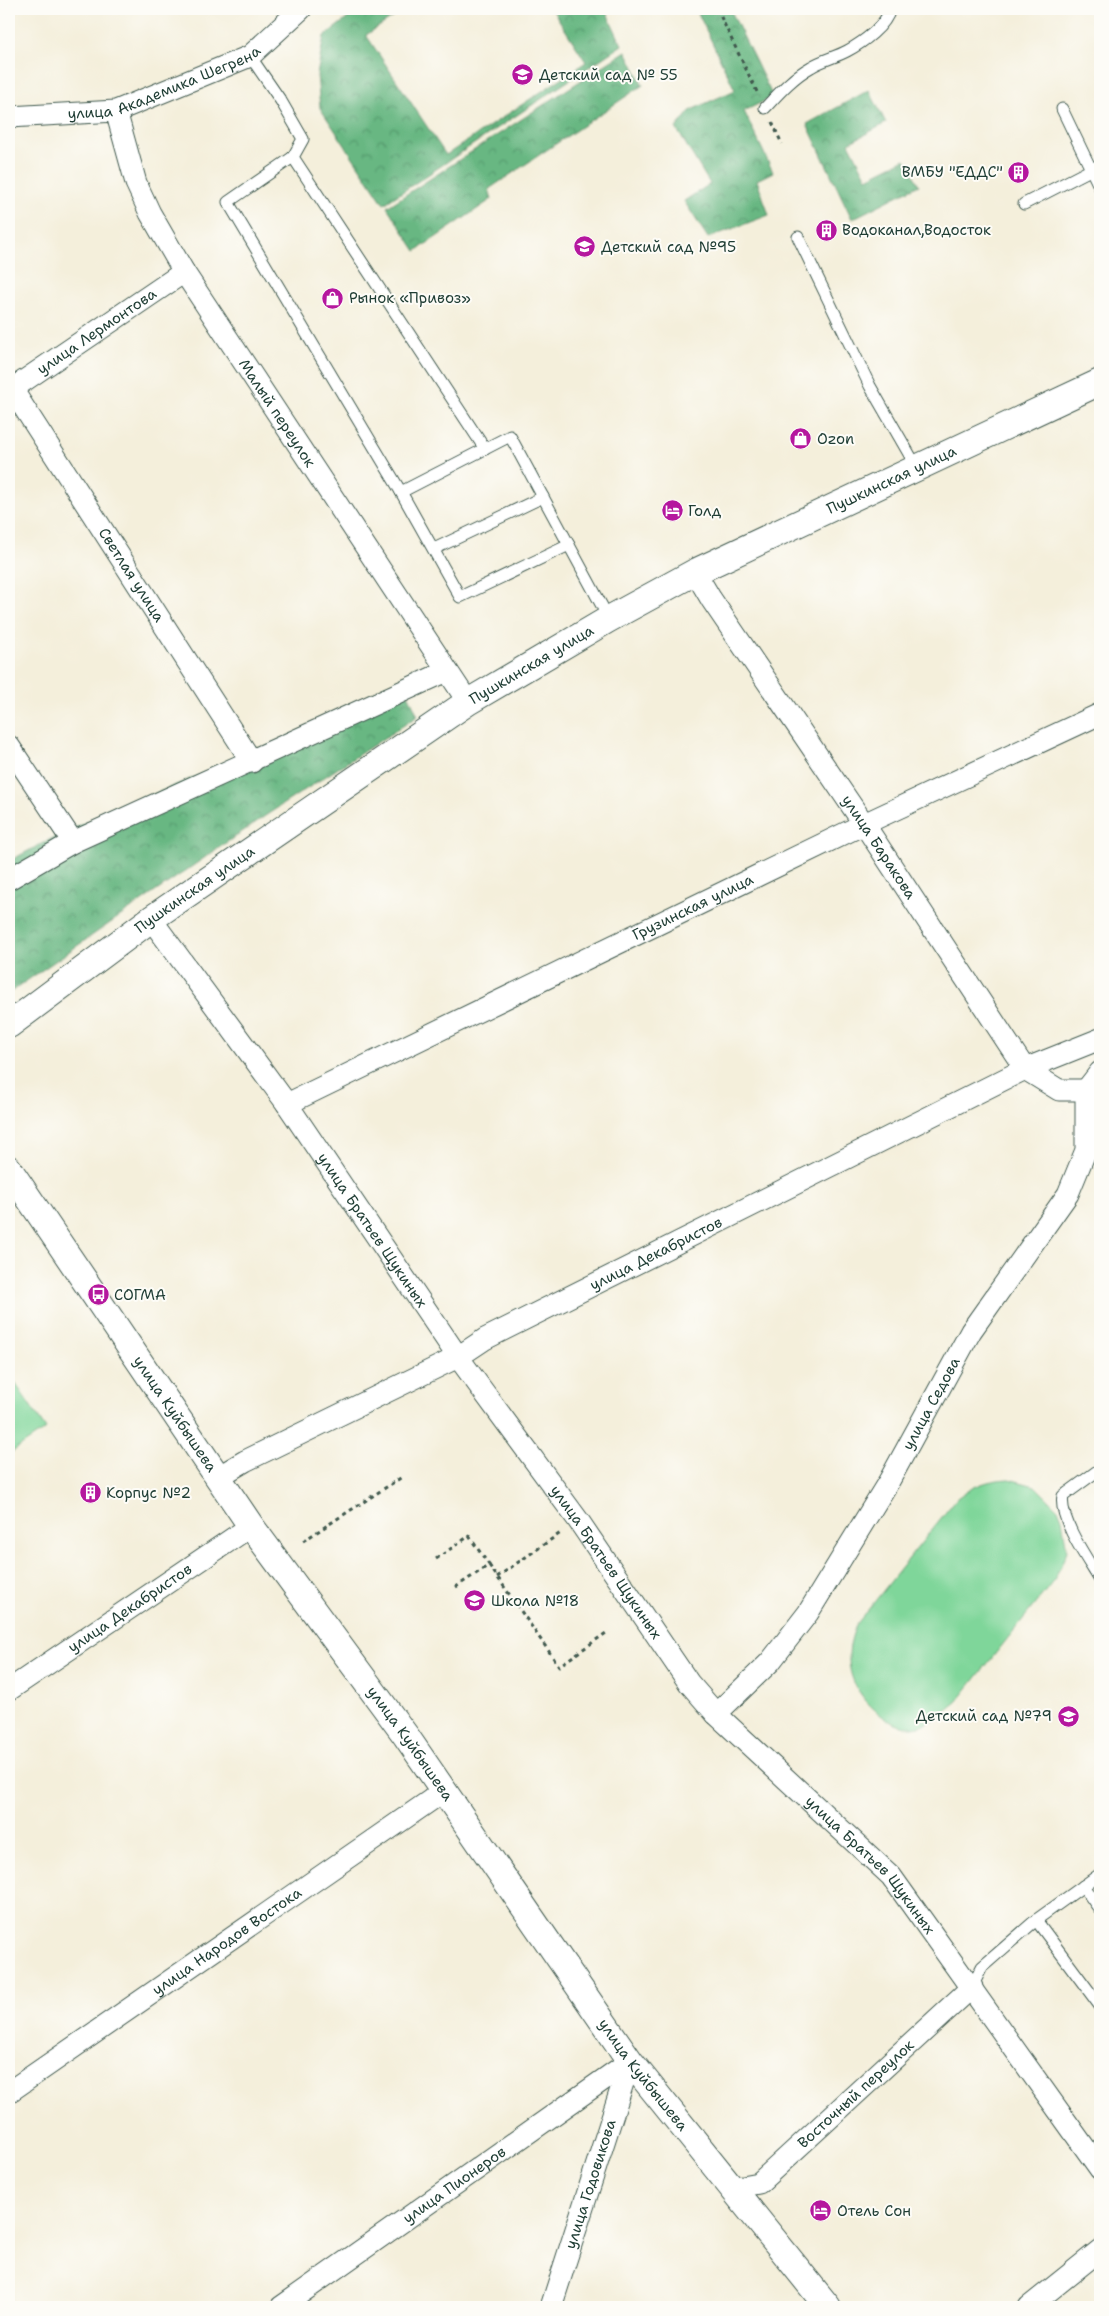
<svg xmlns="http://www.w3.org/2000/svg" width="1109" height="2316" viewBox="0 0 1109 2316" font-family="'Shantell Sans',sans-serif">
	<style>
		.forest { fill: url(#forest-crowns); stroke: #437a5b }
		.park { fill: #7fd69a; stroke: #4f8a67 }
		.lines { fill: none; stroke-linecap: round; stroke-linejoin: round }
		.service-casing { stroke: #3f584d; stroke-width: 13 }
		.minor-casing { stroke: #3f584d; stroke-width: 23 }
		.tertiary-casing { stroke: #3f584d; stroke-width: 28 }
		.path { stroke: #3f584d; stroke-width: 3; stroke-dasharray: 4 4; stroke-linecap: butt }
		.service { stroke: #fff; stroke-width: 11 }
		.minor { stroke: #fff; stroke-width: 21 }
		.tertiary { stroke: #fff; stroke-width: 26 }
		.labels { text-anchor: middle; dominant-baseline: central; stroke-width: 4; stroke-linejoin: round; paint-order: stroke }
		.poi-label { font-size: 15px; fill: #1f3d34; stroke: #fdfcf7; text-anchor: start }
		.street-label { font-size: 15px; fill: #1f3d34; stroke: #fdfcf7 }
	</style>
	<defs>
		<pattern id="forest-crowns" width="20" height="18" patternUnits="userSpaceOnUse" patternTransform="scale(1.25)"><rect width="20" height="18" fill="#67b782"/><path d="M2 6a3 3 0 1 1 6 0M12 15a3 3 0 1 1 6 0" fill="none" stroke="#54966b"/></pattern>
	</defs>
	<rect width="100%" height="100%" fill="#fdfcf7"/>
	<filter id="ink" filterUnits="userSpaceOnUse"><feTurbulence type="fractalNoise" baseFrequency=".02" numOctaves="2"/><feDisplacementMap in="SourceGraphic" scale="10" xChannelSelector="R" yChannelSelector="G"/><feConvolveMatrix kernelMatrix="1 2 1 2 8 2 1 2 1" color-interpolation-filters="sRGB"/></filter>
	<filter id="wash" filterUnits="userSpaceOnUse"><feTurbulence type="fractalNoise" baseFrequency=".0096" numOctaves="4" result="noise"/><feDisplacementMap in="SourceGraphic" scale="20" xChannelSelector="R" yChannelSelector="G"/><feGaussianBlur stdDeviation="1.12" result="paint"/><feColorMatrix in="noise" values="0 0 0 0 0 0 0 0 0 0 0 0 0 0 0 0 0 1.4 0 .05"/><feComposite in="paint" operator="in"/></filter>
	<g filter="url(#wash)">
		<rect width="100%" height="100%" fill="#f4efdb"/>
		<g class="forest">
			<polygon points="360,9 406,9 366,35 446,155 586,62 552,9 605,9 622,45 384,204 320,108 317,75 324,36"/>
			<polygon points="696,9 730,9 773,97 744,111 773,172 757,180 769,215 708,238 684,201 710,184 676,128 691,110 735,90"/>
			<polygon points="626,51 643,85 489,189 492,199 416,251 387,207"/>
			<polygon points="869,90 886,123 849,143 867,178 905,159 919,185 852,219 807,124"/>
			<polygon points="406,689 418,716 265,816 9,993 9,861 68,830"/>
		</g>
		<g class="park">
			<polygon points="9,1374 46,1429 9,1454"/>
			<path d="M1009 1479 1035 1486 1058 1509 1062 1519 1067 1551 1055 1579 957 1702C944 1712 928 1727 911 1727 897 1727 886 1720 876 1711 849 1687 842 1660 856 1625L957 1498C974 1485 988 1480 1009 1479Z"/>
		</g>
	</g>
	<g filter="url(#ink)">
		<g class="lines">
			<defs>
				<g id="service">
					<polyline points="250,56 281,101 303,139 293,157 485,449"/>
					<path d="M765 108C779 93 793 77 811 67 822 60 836 57 847 51 862 43 886 26 890 9"/>
					<polyline points="1062,109 1100,188"/>
					<polyline points="293,157 228,202 401,492 460,597 569,545"/>
					<polyline points="1024,204 1100,165"/>
					<polyline points="798,237 870,386 916,466"/>
					<polyline points="401,492 510,436 609,619"/>
					<polyline points="434,549 543,497"/>
					<path d="M1100 1469 1063 1496C1058 1518 1089 1562 1100 1580"/>
					<polyline points="1083,1886 1100,1910"/>
					<polyline points="1036,1920 1100,2006"/>
					<polyline points="972,1987 982,1967 1036,1920 1100,1874"/>
				</g>
				<g id="minor">
					<path id="s1" d="M116 111 136 183 150 213 184 272 468 702"/>
					<path id="s2" d="M9 117 116 111 250 56 301 9"/>
					<path id="s3" d="M12 389 252 762"/>
					<path id="s4" d="M9 391 184 272"/>
					<path id="s5" d="M695 572 711 599 864 824 1025 1069 1059 1090H1086"/>
					<polyline points="9,746 73,842"/>
					<polyline points="9,879 73,842 447,671"/>
					<path id="s6" d="M151 919 287 1104 458 1357 578 1520 689 1683 716 1714 891 1876 1100 2169"/>
					<path id="s7" d="M287 1104 864 824 1100 714"/>
					<path id="s8" d="M218 1477 245 1461 458 1357 485 1339 1025 1069 1100 1039"/>
					<path id="s9" d="M9 1690 251 1526"/>
					<path id="s10" d="M716 1714 770 1662 808 1613 889 1481 971 1331 1068 1194 1086 1150V1090L1100 1072"/>
					<path id="s11" d="M9 2092 431 1800 442 1789"/>
					<path id="s12" d="M732 2188 759 2183 972 1987"/>
					<path id="s13" d="M281 2307 630 2061"/>
					<path id="s14" d="M551 2307 630 2061"/>
					<polyline points="1029,2307 1100,2250"/>
				</g>
				<g id="tertiary">
					<path id="s15" d="M9 1025 151 919 468 702 609 619 695 572 1100 382"/>
					<path id="s16" d="M9 1169 251 1526 406 1736 630 2061 828 2307"/>
				</g>
			</defs>
			<use href="#service" class="service-casing"/>
			<use href="#minor" class="minor-casing"/>
			<use href="#tertiary" class="tertiary-casing"/>
			<g class="path">
				<polyline points="717,9 758,94"/>
				<polyline points="772,122 782,144"/>
				<polyline points="303,1541 402,1477"/>
				<polyline points="436,1559 469,1536 489,1565 456,1587"/>
				<polyline points="489,1565 559,1666 606,1633"/>
				<polyline points="497,1577 562,1532"/>
			</g>
			<use href="#service" class="service"/>
			<use href="#minor" class="minor"/>
			<use href="#tertiary" class="tertiary"/>
		</g>
	</g>
	<defs>
		<symbol id="school-disc" viewBox="-11 -11 22 22"><circle r="9.5" fill="#b5179e" stroke="#fdfcf7"/><path d="M0-5L7-2L0 1L-7-2ZM-4 1L0 2.5L4 1V4Q0 6-4 4Z" fill="#fff"/></symbol>
		<symbol id="building-disc" viewBox="-11 -11 22 22"><circle r="9.5" fill="#b5179e" stroke="#fdfcf7"/><path d="M-4-6H4V6H1V3H-1V6H-4ZM-2.5-4.3h1.7v1.8h-1.7ZM.8-4.3h1.7v1.8H.8ZM-2.5-1h1.7V.8h-1.7ZM.8-1h1.7V.8H.8Z" fill="#fff"/></symbol>
		<symbol id="shop-disc" viewBox="-11 -11 22 22"><circle r="9.5" fill="#b5179e" stroke="#fdfcf7"/><path d="M-5-2.5h2.3a2.7 3.5 0 0 1 5.4 0H5L5.5 6h-11ZM-1.5-2.5h3a1.5 2.3 0 0 0-3 0Z" fill="#fff"/></symbol>
		<symbol id="hotel-disc" viewBox="-11 -11 22 22"><circle r="9.5" fill="#b5179e" stroke="#fdfcf7"/><path d="M-6-4.5h1.5V1H6V5H4.5V3h-9V5H-6ZM-4 0a1.8 1.8 0 1 1 3.6 0ZM.5 0V-2.5h3Q6-2.5 6 0Z" fill="#fff"/></symbol>
		<symbol id="bus-disc" viewBox="-11 -11 22 22"><circle r="9.5" fill="#b5179e" stroke="#fdfcf7"/><path d="M-5-6H5V4H4V6H2V4H-2V6H-4V4H-5ZM-3.5-4V0h7V-4ZM-3.5 1.2v1.5H-2V1.2ZM2 1.2v1.5H3.5V1.2Z" fill="#fff"/></symbol>
	</defs>
	<g fill-rule="evenodd">
		<use href="#school-disc" x="510" y="62" width="25" height="25"/>
		<use href="#building-disc" x="1006" y="160" width="25" height="25"/>
		<use href="#building-disc" x="814" y="218" width="25" height="25"/>
		<use href="#school-disc" x="572" y="234" width="25" height="25"/>
		<use href="#shop-disc" x="320" y="286" width="25" height="25"/>
		<use href="#shop-disc" x="788" y="426" width="25" height="25"/>
		<use href="#hotel-disc" x="660" y="498" width="25" height="25"/>
		<use href="#bus-disc" x="86" y="1282" width="25" height="25"/>
		<use href="#building-disc" x="78" y="1480" width="25" height="25"/>
		<use href="#school-disc" x="462" y="1588" width="25" height="25"/>
		<use href="#school-disc" x="1056" y="1704" width="25" height="25"/>
		<use href="#hotel-disc" x="808" y="2198" width="25" height="25"/>
	</g>
	<g class="labels">
		<g class="poi-label">
			<text x="539" y="75">Детский сад № 55</text>
			<text x="1003" y="172" text-anchor="end">ВМБУ "ЕДДС"</text>
			<text x="842" y="230">Водоканал,Водосток</text>
			<text x="601" y="247">Детский сад №95</text>
			<text x="349" y="298">Рынок «Привоз»</text>
			<text x="817" y="439">Ozon</text>
			<text x="688" y="511">Голд</text>
			<text x="114" y="1295">СОГМА</text>
			<text x="106" y="1493">Корпус №2</text>
			<text x="491" y="1601">Школа №18</text>
			<text x="1052" y="1716" text-anchor="end">Детский сад №79</text>
			<text x="837" y="2211">Отель Сон</text>
		</g>
		<g class="street-label">
			<text stroke="none"><textPath href="#s2" startOffset="161">улица Академика Шегрена</textPath></text>
			<text stroke="none"><textPath href="#s4" startOffset="106">улица Лермонтова</textPath></text>
			<text stroke="none"><textPath href="#s1" startOffset="345">Малый переулок</textPath></text>
			<text stroke="none"><textPath href="#s15" startOffset="1040">Пушкинская улица</textPath></text>
			<text stroke="none"><textPath href="#s3" startOffset="221">Светлая улица</textPath></text>
			<text stroke="none"><textPath href="#s15" startOffset="635">Пушкинская улица</textPath></text>
			<text stroke="none"><textPath href="#s5" startOffset="331">улица Баракова</textPath></text>
			<text stroke="none"><textPath href="#s15" startOffset="230">Пушкинская улица</textPath></text>
			<text stroke="none"><textPath href="#s7" startOffset="451">Грузинская улица</textPath></text>
			<text stroke="none"><textPath href="#s6" startOffset="382">улица Братьев Щукиных</textPath></text>
			<text stroke="none"><textPath href="#s8" startOffset="492">улица Декабристов</textPath></text>
			<text stroke="none"><textPath href="#s10" startOffset="380">улица Седова</textPath></text>
			<text stroke="none"><textPath href="#s16" startOffset="296">улица Куйбышева</textPath></text>
			<text stroke="none"><textPath href="#s6" startOffset="788">улица Братьев Щукиных</textPath></text>
			<text stroke="none"><textPath href="#s9" startOffset="146">улица Декабристов</textPath></text>
			<text stroke="none"><textPath href="#s16" startOffset="701">улица Куйбышева</textPath></text>
			<text stroke="none"><textPath href="#s6" startOffset="1192">улица Братьев Щукиных</textPath></text>
			<text stroke="none"><textPath href="#s11" startOffset="265">улица Народов Востока</textPath></text>
			<text stroke="none"><textPath href="#s16" startOffset="1106">улица Куйбышева</textPath></text>
			<text stroke="none"><textPath href="#s12" startOffset="159">Восточный переулок</textPath></text>
			<text stroke="none"><textPath href="#s13" startOffset="212">улица Пионеров</textPath></text>
			<text stroke="none"><textPath href="#s14" startOffset="129">улица Годовикова</textPath></text>
		</g>
	</g>
	<rect width="1109" height="2316" fill="none" stroke="#fdfcf7" stroke-width="30"/>
</svg>
